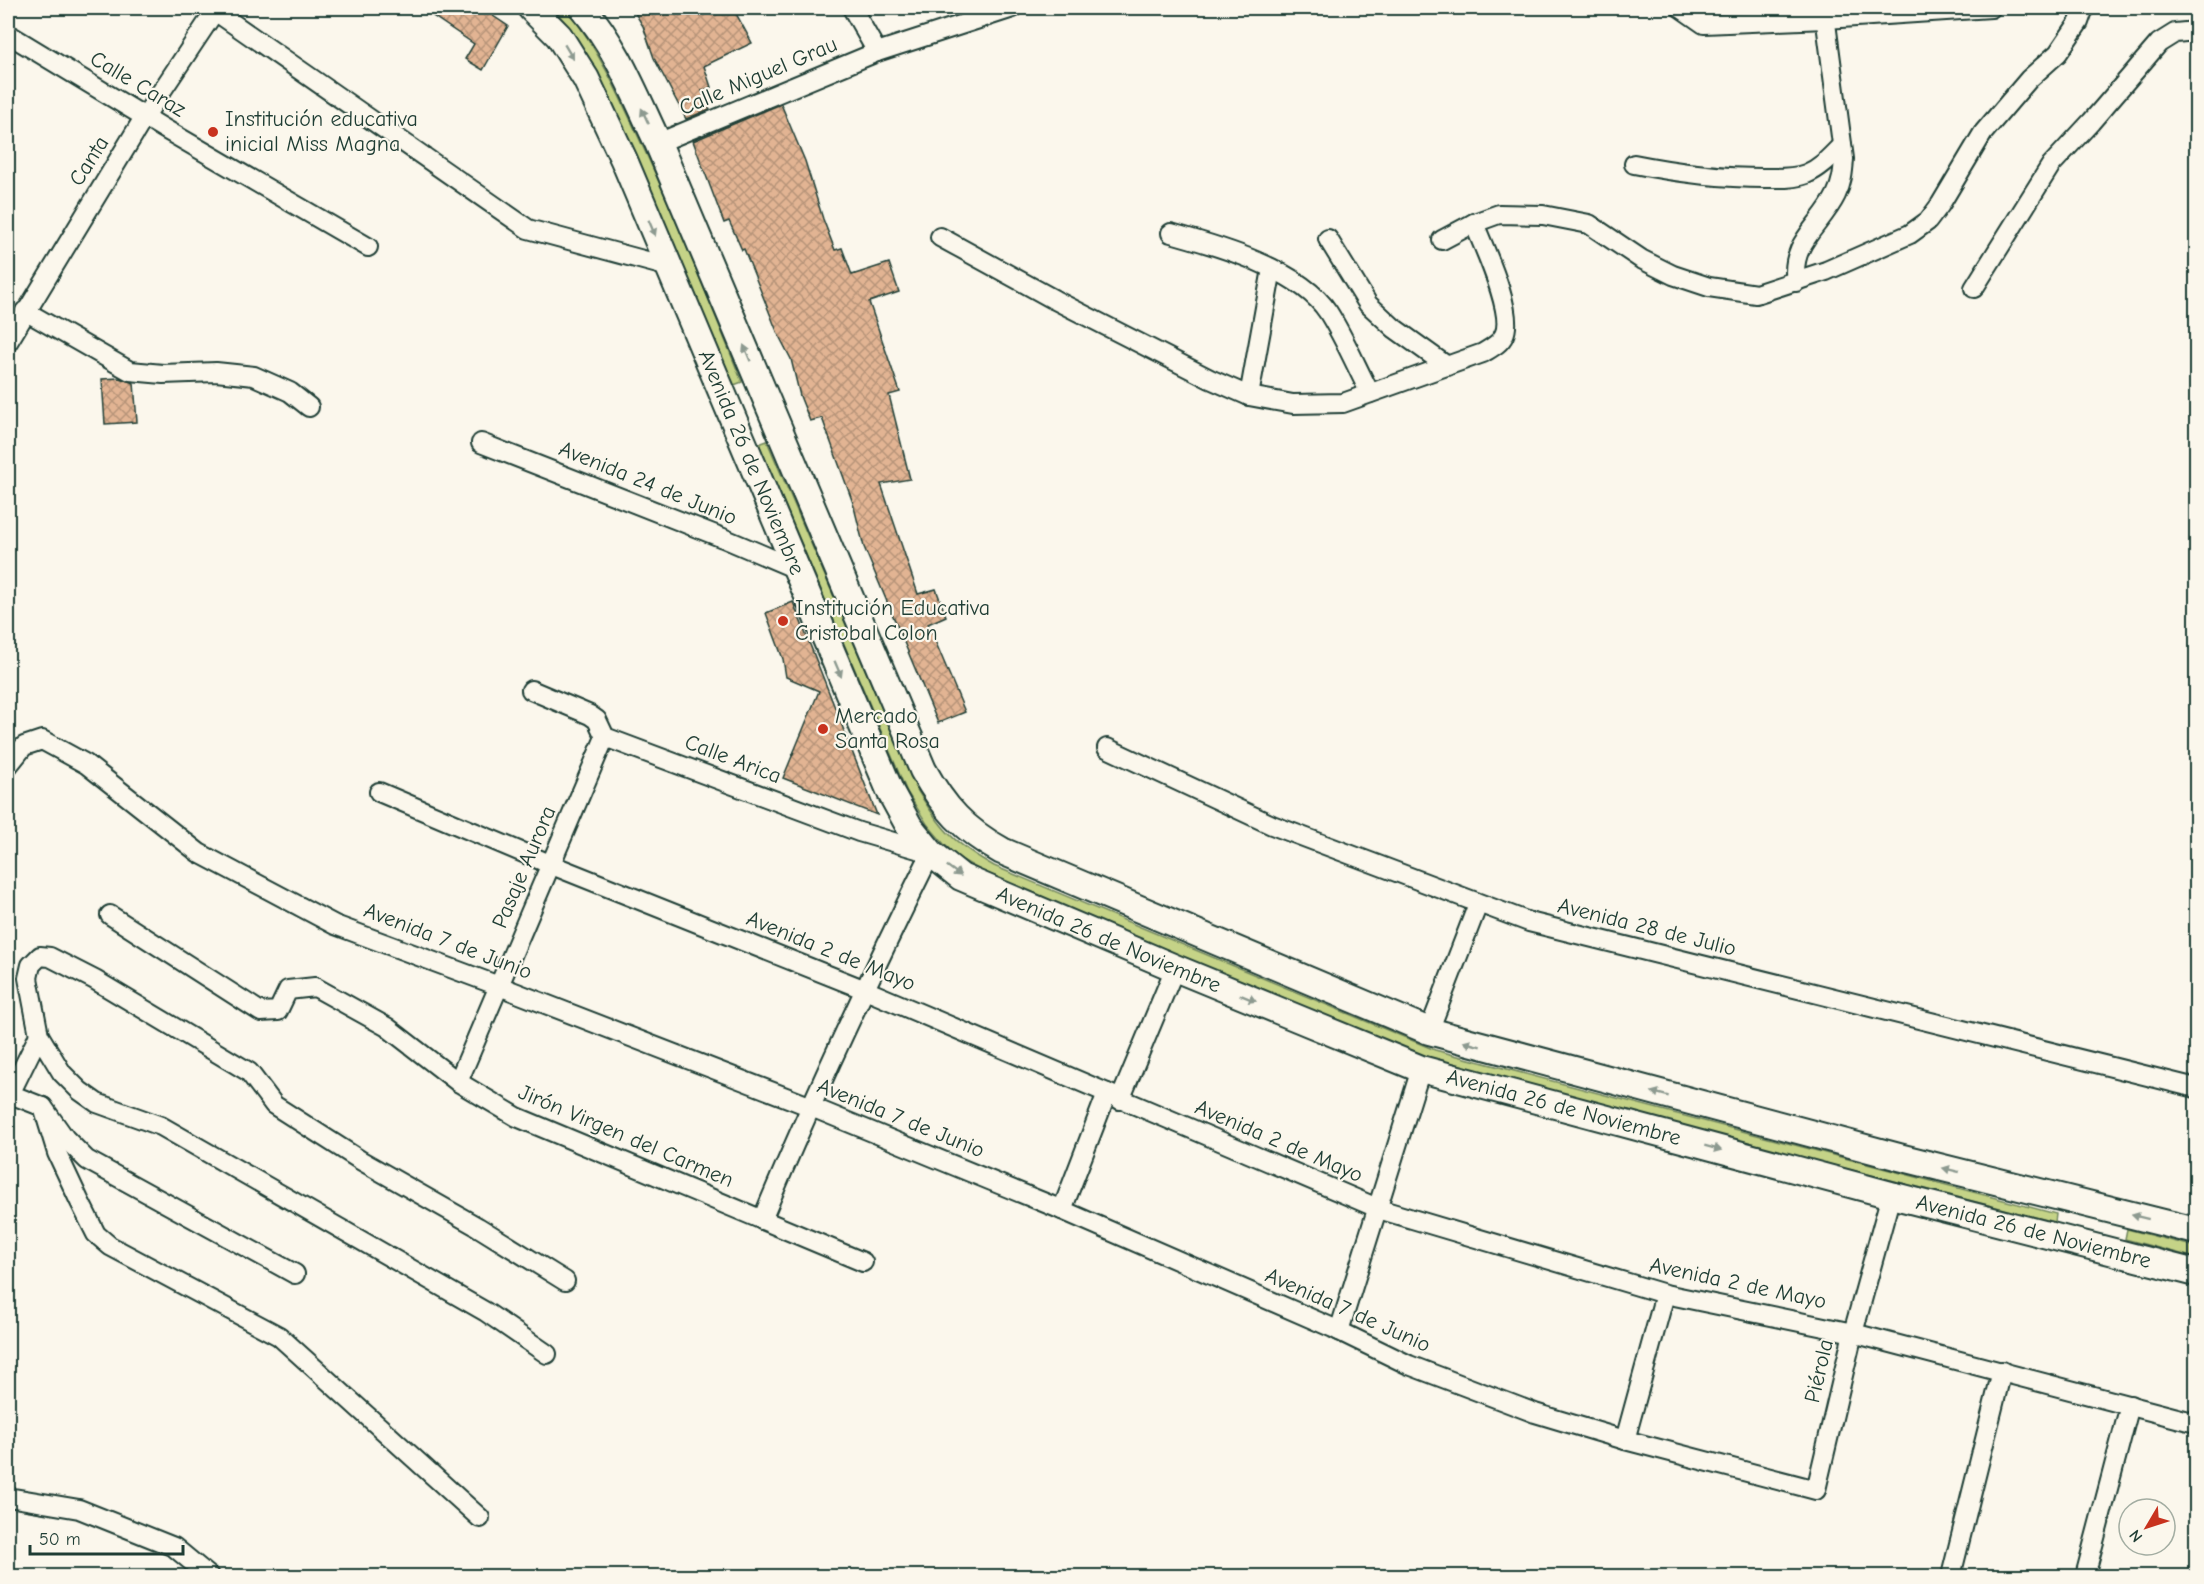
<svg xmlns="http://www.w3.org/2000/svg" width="2204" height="1584" viewBox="0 0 2204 1584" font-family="'Comic Neue',sans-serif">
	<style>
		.grass { fill: #c5d387; stroke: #72885e; stroke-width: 1.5 }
		.building { fill: url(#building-cross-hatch); stroke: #1f3d34; stroke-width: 1.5 }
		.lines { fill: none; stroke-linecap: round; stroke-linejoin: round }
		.minor-casing { stroke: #1f3d34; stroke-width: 22 }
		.secondary-casing { stroke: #1f3d34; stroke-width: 30 }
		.minor { stroke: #fbf7ec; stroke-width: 18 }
		.secondary { stroke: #fbf7ec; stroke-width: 26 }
		.oneway { fill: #8d9a90 }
		.poi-dot { fill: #c8321e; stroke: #fbf7ec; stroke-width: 2 }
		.labels { text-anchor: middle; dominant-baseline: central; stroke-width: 4.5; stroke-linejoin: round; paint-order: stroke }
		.street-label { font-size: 22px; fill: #1f3d34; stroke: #fbf7ec }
		.poi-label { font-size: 22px; fill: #1f3d34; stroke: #fbf7ec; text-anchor: start }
	</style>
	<defs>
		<pattern id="building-cross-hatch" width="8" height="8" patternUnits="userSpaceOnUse" patternTransform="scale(1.5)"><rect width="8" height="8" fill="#e2b493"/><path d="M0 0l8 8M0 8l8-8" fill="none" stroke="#b79479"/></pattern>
	</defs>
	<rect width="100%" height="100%" fill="#fbf7ec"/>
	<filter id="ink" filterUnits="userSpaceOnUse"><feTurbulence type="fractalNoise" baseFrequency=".0167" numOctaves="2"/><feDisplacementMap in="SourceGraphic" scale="12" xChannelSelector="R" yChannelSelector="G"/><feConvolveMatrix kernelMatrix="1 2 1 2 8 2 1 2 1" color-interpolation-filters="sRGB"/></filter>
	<g filter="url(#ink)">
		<g class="grass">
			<path d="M553 8H566C599 49 621 99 643 147 679 224 710 303 742 382L734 385 608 92 570 28Z"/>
			<path d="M767 441 916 788C941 829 952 842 994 866L1435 1050 2056 1214 2055 1222 1470 1072 1374 1040 990 876 959 858 944 844 927 824 907 792 759 444Z"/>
			<polygon points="2127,1229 2196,1247 2196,1258 2125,1239"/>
		</g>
		<g class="building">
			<polygon points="421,8 481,8 508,26 483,70 465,59 474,44"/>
			<polygon points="632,8 733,8 752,43 704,66 711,87 702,91 710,109 686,119 654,58 643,26"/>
			<polygon points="781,104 805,161 823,219 835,250 842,248 852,275 889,263 899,292 869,302 900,392 889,395 910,479 881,484 918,594 936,589 946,616 928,624 965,712 938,723 864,547 853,503 822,418 810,421 800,396 791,359 778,334 744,249 742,250 729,221 724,223 693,141"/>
			<polygon points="119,378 134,383 137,422 105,424 102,379"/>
			<polygon points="793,602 830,695 877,815 783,778 819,691 786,677 783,659 766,613"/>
		</g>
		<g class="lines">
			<defs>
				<g id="minor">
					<polyline points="852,8 877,52"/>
					<polyline points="1681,8 1704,24 1826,19 1991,8"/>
					<polyline points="215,11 528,229 669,267"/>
					<polyline points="8,34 163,128 368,247"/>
					<polyline points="658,143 877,52 1013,8"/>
					<path d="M1634 164C1679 173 1719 178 1764 178 1778 178 1793 179 1806 174 1821 168 1831 156 1842 145"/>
					<path d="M1171 233C1218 246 1300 269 1328 312 1344 337 1356 366 1370 393"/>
					<path d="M940 237 1055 300 1210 379 1249 396 1293 404 1343 403 1483 353C1491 348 1500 344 1504 335 1515 313 1483 246 1474 223"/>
					<polyline points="1328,239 1368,304 1394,328 1447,366"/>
					<polyline points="1442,240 1474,223 1499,214 1543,215 1589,224 1641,259 1673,275 1709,287 1756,294 1826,271 1910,234 1928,221 1940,205 1983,133 2029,79 2058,53 2079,22 2084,8"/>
					<path d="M1796 282C1789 243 1821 226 1836 195 1842 183 1843 173 1844 159L1824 8"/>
					<polyline points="1974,288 2051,165 2091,122 2159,43 2175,33 2196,31"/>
					<polyline points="25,311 130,371 163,374 216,372 254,376 290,392 309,407"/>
					<polyline points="8,342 145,116 217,8"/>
					<polyline points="1249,396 1272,269"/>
					<polyline points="481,443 723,538 796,569"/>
					<path d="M531 690 590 715 597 720 605 737 859 832 931 853C871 974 814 1095 762 1220"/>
					<polyline points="1107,748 1272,825 1529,922 2196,1088"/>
					<polyline points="8,766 24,746 42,740 86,764 199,853 335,925 499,986 809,1106 1055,1207 1333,1328 1409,1365 1535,1413 1625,1440 1816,1490 1853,1333 1891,1195"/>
					<polyline points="379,792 552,865 863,989 1382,1210 1665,1294 1853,1333 2196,1423"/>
					<polyline points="110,915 261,1012 278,1011 288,990 315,987 387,1027 458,1082 517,1117 863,1262"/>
					<polyline points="1429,1031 1478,904"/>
					<polyline points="39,1035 28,978 31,965 40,956 50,957 95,980 249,1072 274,1105 360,1160 478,1227 565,1281"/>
					<polyline points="458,1082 605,737"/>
					<polyline points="10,1094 39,1035 62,1073 80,1091 97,1103 161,1126 486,1312 547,1354"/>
					<polyline points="8,1095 10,1094 43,1107 65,1138 87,1160 295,1274"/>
					<polyline points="1120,1100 1175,968"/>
					<polyline points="43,1107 57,1153 79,1200 96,1234 110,1246 279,1336 480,1518"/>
					<polyline points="1062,1210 1107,1093"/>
					<polyline points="1339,1331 1421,1069"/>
					<polyline points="1625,1440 1665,1294"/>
					<polyline points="8,1497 79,1509 174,1547 209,1576"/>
					<polyline points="1951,1576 2002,1371"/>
					<polyline points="2085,1576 2130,1405"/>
				</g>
				<g id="secondary">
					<path id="s1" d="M531 8 559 36 586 79 624 160 891 793 909 826 931 853 961 877 1175 968 1421 1069 1891 1195 2196 1273"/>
					<path d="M583 8C617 47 636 97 658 143L923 770C944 808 964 830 1002 851L1429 1031 1899 1157 2196 1231"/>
				</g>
			</defs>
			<use href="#minor" class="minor-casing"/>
			<use href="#secondary" class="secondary-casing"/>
			<use href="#minor" class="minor"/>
			<use href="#secondary" class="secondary"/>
		</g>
		<defs><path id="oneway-solid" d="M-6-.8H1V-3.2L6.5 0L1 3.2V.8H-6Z" transform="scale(1.5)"/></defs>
		<g class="oneway">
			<use href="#oneway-solid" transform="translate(569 52) rotate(59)"/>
			<use href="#oneway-solid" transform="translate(645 116) rotate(-115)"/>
			<use href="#oneway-solid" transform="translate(652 228) rotate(67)"/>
			<use href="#oneway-solid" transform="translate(747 353) rotate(-113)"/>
			<use href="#oneway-solid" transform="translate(838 669) rotate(67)"/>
			<use href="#oneway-solid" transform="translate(954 871) rotate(37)"/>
			<use href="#oneway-solid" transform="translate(1248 998) rotate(22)"/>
			<use href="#oneway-solid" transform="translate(1472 1044) rotate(-165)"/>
			<use href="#oneway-solid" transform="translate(1660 1094) rotate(-165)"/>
			<use href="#oneway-solid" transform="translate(1713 1148) rotate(15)"/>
			<use href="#oneway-solid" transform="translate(1951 1170) rotate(-166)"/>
			<use href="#oneway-solid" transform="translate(2140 1217) rotate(-166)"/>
		</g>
	</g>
	<g class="poi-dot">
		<circle cx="213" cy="132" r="6"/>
		<circle cx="783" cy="621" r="6"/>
		<circle cx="823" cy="729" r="6"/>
	</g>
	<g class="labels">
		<g class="street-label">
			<text transform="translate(758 76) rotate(-23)">Calle Miguel Grau</text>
			<text transform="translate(138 84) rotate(31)">Calle Caraz</text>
			<text transform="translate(89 161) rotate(-58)">Canta</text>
			<text stroke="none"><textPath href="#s1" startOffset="508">Avenida 26 de Noviembre</textPath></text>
			<text transform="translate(648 483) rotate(22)">Avenida 24 de Junio</text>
			<text transform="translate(733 759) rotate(21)">Calle Arica</text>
			<text transform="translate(524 867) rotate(-67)">Pasaje Aurora</text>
			<text transform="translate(1647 927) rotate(14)">Avenida 28 de Julio</text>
			<text stroke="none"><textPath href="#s1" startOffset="1138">Avenida 26 de Noviembre</textPath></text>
			<text transform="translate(448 941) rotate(21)">Avenida 7 de Junio</text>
			<text transform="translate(831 951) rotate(22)">Avenida 2 de Mayo</text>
			<text stroke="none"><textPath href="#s1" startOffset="1624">Avenida 26 de Noviembre</textPath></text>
			<text transform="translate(901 1118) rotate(22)">Avenida 7 de Junio</text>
			<text transform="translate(626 1136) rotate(23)">Jirón Virgen del Carmen</text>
			<text transform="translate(1279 1141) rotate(23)">Avenida 2 de Mayo</text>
			<text stroke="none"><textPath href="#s1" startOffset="2110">Avenida 26 de Noviembre</textPath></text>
			<text transform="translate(1738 1283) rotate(12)">Avenida 2 de Mayo</text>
			<text transform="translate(1348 1310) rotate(24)">Avenida 7 de Junio</text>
			<text transform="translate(1819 1371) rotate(-77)">Piérola</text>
		</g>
		<g class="poi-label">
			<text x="225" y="119">Institución educativa<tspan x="225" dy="25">inicial Miss Magna</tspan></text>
			<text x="795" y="608">Institución Educativa<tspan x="795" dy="25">Cristobal Colon</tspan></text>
			<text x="835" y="716">Mercado<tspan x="835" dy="25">Santa Rosa</tspan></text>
		</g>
	</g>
	<rect width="2204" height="1584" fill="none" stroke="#fbf7ec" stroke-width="30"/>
	<rect x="15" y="15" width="2174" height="1554" fill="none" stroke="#1f3d34" stroke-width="2" filter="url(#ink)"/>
	<g transform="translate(2147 1527) rotate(231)"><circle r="28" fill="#fbf7ec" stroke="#a3ada2" stroke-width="1.5"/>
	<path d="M0-4.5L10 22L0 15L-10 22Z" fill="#c8321e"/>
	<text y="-9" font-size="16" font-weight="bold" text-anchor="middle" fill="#1f3d34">N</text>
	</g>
	<path d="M30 1545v9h153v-9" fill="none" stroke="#1f3d34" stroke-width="3"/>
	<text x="39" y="1545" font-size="18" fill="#1f3d34" stroke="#fbf7ec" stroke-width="4.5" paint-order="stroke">50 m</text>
</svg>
